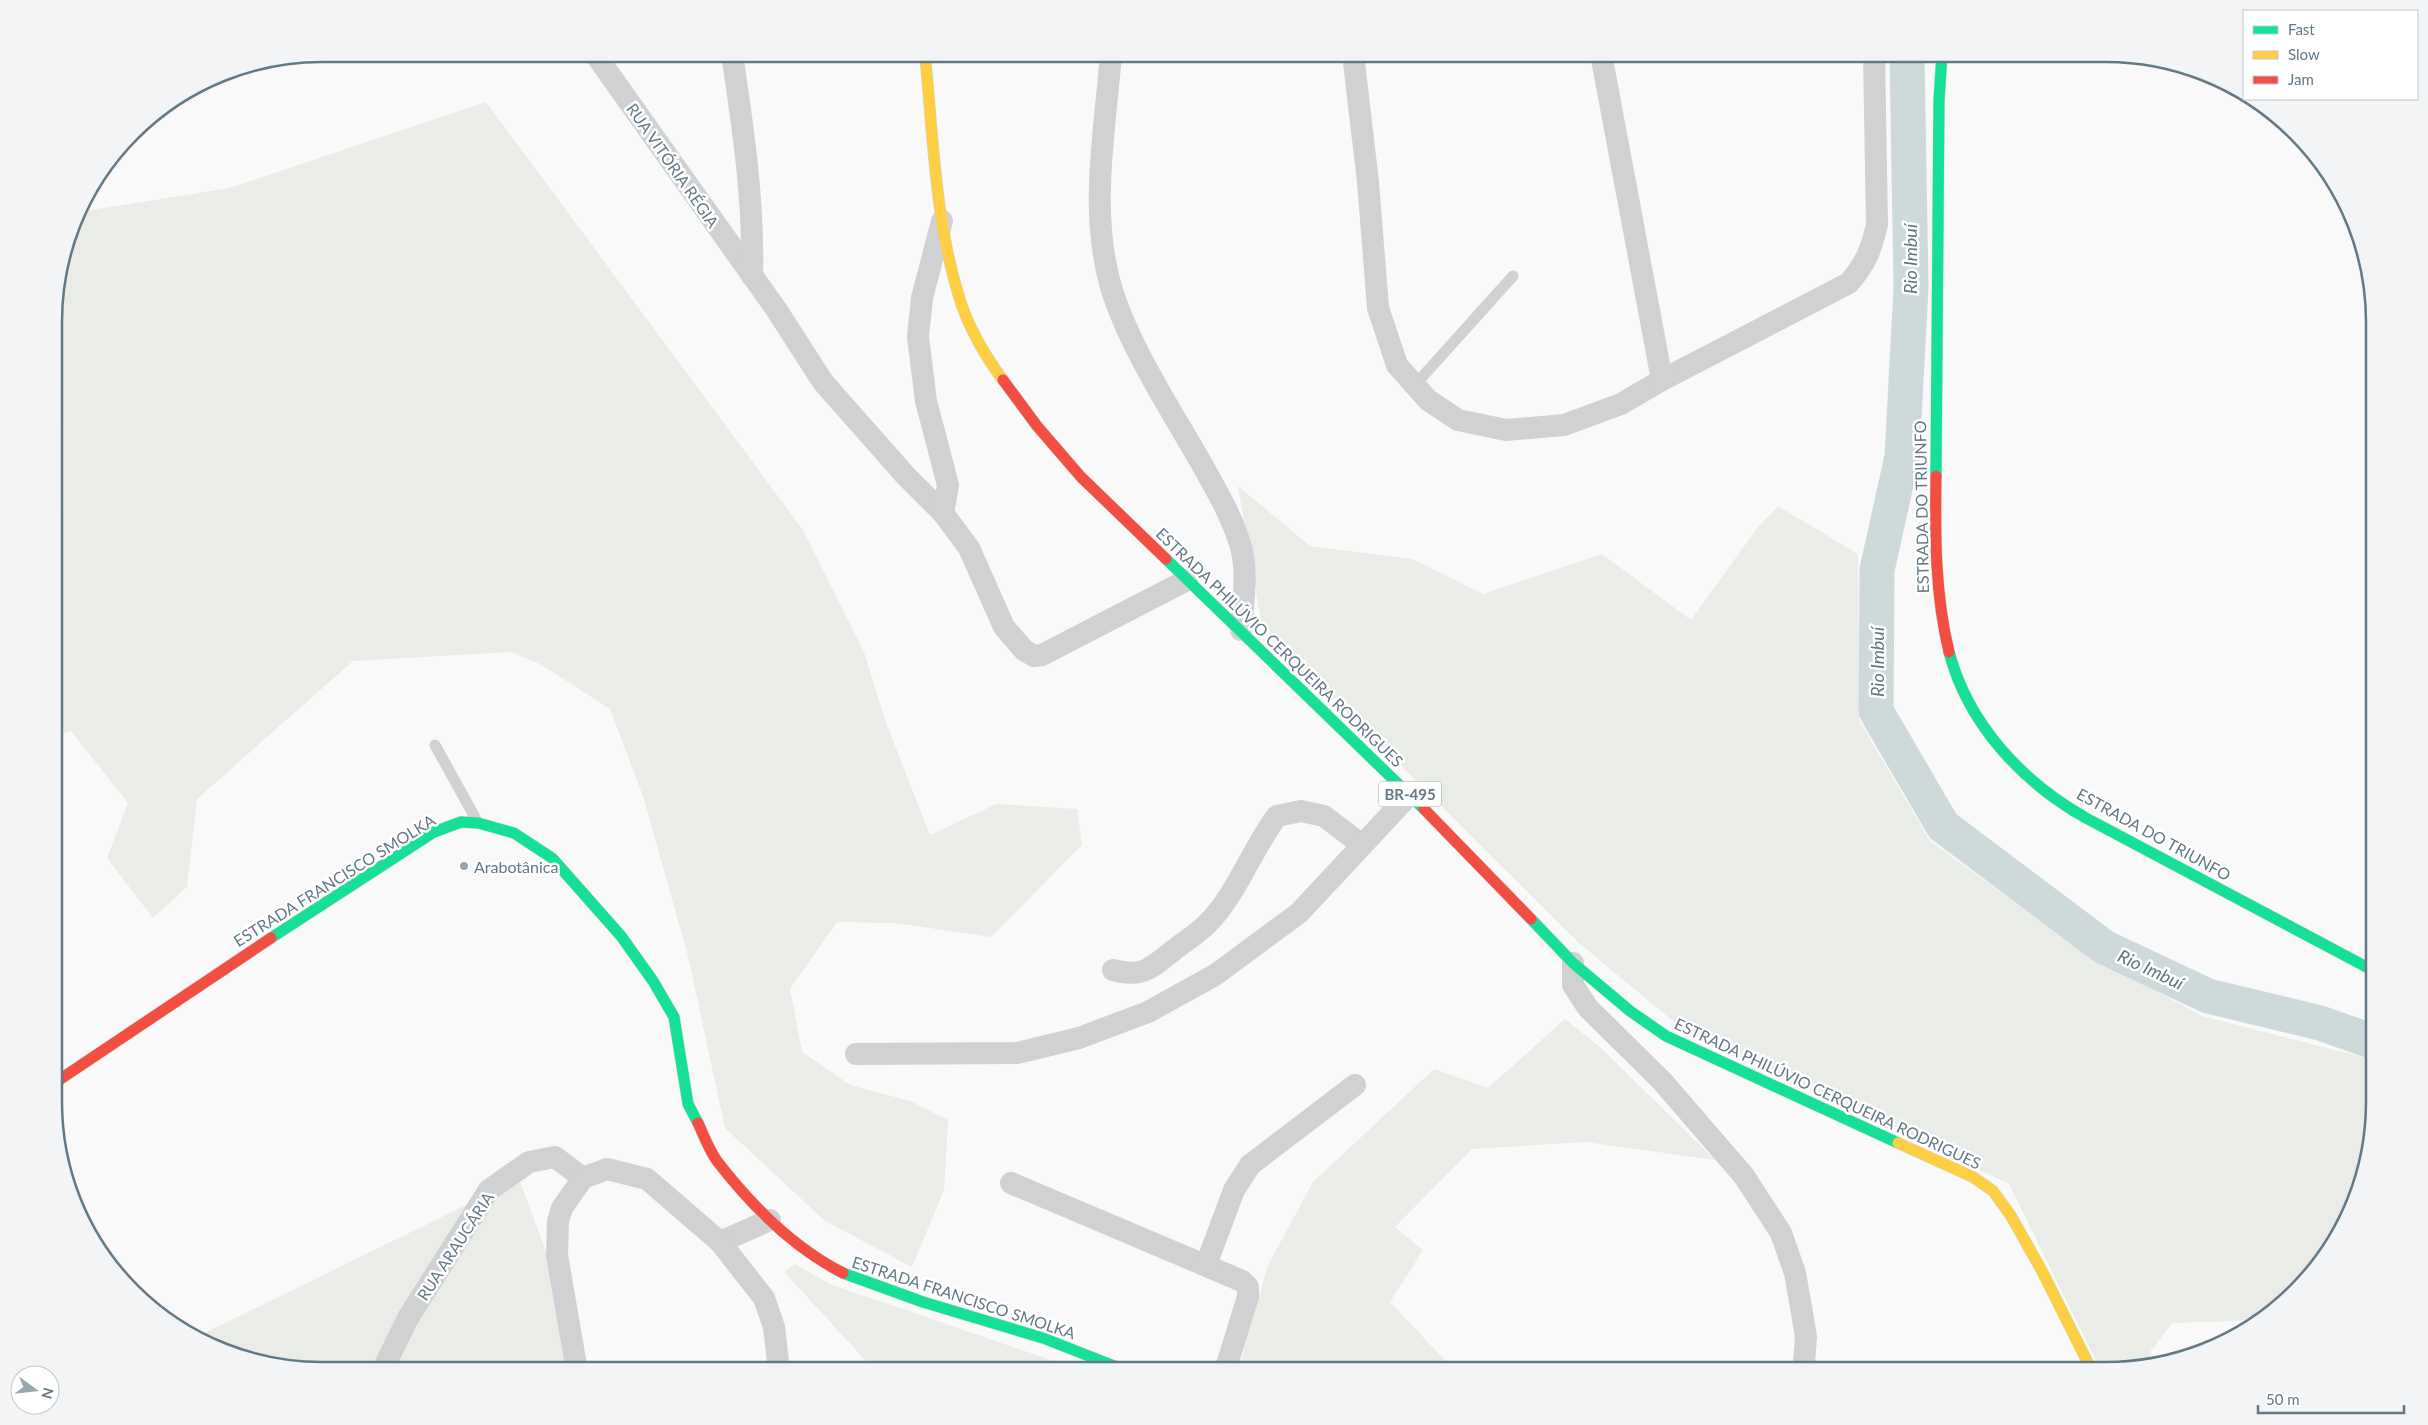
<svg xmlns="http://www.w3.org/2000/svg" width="2428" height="1425" viewBox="0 0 2428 1425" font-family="Lato,sans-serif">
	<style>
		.green { fill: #eaece7 }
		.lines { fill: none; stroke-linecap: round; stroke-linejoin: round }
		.river { stroke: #ced9da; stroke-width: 35 }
		.fast-casing { stroke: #d5d7d7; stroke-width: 12 }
		.slow-casing { stroke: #d5d7d7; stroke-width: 12 }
		.jam-casing { stroke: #d5d7d7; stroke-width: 12 }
		.lane { stroke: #cfd1d2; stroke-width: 11 }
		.street { stroke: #cfd1d2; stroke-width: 22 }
		.fast { stroke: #16e098; stroke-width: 11 }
		.slow { stroke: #ffcf43; stroke-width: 11 }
		.jam { stroke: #f24e42; stroke-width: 11 }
		.poi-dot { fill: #98a6ae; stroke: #fff; stroke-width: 2 }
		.labels { text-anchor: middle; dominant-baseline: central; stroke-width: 5; stroke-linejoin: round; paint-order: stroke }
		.shield { fill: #fff; stroke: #92a1aa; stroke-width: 1 }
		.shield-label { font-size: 15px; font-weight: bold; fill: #637985 }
		.street-label { font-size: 16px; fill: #637985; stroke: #fff }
		.poi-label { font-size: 16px; fill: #637985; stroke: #fff; text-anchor: start }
		.water-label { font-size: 18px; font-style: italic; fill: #5e787e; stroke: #fff }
		.rim { fill: none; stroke: #637985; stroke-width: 2.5 }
	</style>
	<rect width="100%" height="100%" fill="#f9f9f9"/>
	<g class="green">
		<polygon points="486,102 803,530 864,652 885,720 930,835 996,804 1077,809 1082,845 991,937 896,923 837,922 790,989 802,1052 850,1085 910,1101 948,1120 944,1190 912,1267 825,1221 725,1128 688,956 643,796 610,709 542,665 511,652 353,661 197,799 187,887 153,918 107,858 128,803 71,731 56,736 56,288 79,212 230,188"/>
		<polygon points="1238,486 1310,546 1413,559 1483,594 1602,554 1691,620 1758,527 1778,506 1858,554 1859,720 1930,841 2081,950 2202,1016 2374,1060 2374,1120 2365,1172 2338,1237 2296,1292 2260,1320 2172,1323 2150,1352 2153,1365 2123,1371 2101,1371 2009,1184 1684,1030 1580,944 1262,627"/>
		<polygon points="1565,1019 1601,1048 1715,1160 1586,1142 1472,1149 1395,1227 1423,1250 1390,1302 1455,1371 1238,1371 1268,1265 1313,1182 1434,1069 1488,1088"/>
		<polygon points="519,1179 586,1358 546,1371 322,1371 253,1362 195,1338"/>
		<polygon points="795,1264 830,1284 1083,1371 868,1371 869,1364 784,1272"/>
	</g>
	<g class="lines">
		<polyline class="river" points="1907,54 1911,287 1902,457 1877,570 1876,711 1943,826 2104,947 2208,996 2320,1023 2374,1042"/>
		<defs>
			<g id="fast">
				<polyline points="1936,476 1939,100 1942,54"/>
				<polyline points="1166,559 1424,809"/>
				<path d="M1949 652C1968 724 2022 782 2086 818L2374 971"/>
				<polyline points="1531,919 1573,963 1630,1011 1666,1036 1898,1143"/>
				<polyline points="271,938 434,832 461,822 478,823 514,833 552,858 621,936 653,981 674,1017 688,1104 698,1123"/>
				<polyline points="843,1273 923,1302 1043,1338 1127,1371"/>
			</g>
			<g id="slow">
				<path d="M925 54C933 136 935 223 961 303 969 328 987 359 1003 380"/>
				<polyline points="1898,1143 1973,1177 1993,1191 2011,1216 2042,1271 2092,1371"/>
			</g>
			<g id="jam">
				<polyline points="1003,380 1037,426 1081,477 1166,559"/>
				<path d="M1936 476C1935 535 1935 594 1949 652"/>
				<polyline points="1424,809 1531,919"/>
				<polyline points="56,1082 271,938"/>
				<path d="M698 1123C704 1136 709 1150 717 1161 751 1205 794 1248 843 1273"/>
			</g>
		</defs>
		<use href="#fast" class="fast-casing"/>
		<use href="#slow" class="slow-casing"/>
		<use href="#jam" class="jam-casing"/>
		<g class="lane">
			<polyline points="1414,386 1513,276"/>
			<polyline points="435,745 477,821"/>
		</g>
		<g class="street">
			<polyline points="595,54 776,309 823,382 905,475 943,513 969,548 1004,627 1024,650 1034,656 1042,655 1187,580"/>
			<path d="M732 54C743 128 754 201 752 276"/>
			<path d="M1111 54C1105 131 1089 211 1111 287 1129 347 1173 413 1204 468 1218 493 1233 519 1241 547 1248 574 1243 603 1241 630"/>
			<path d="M1353 54 1368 182 1378 308 1397 365 1428 400 1458 420 1506 430 1564 425 1621 404 1662 380 1849 283C1866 263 1871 250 1877 225L1874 54"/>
			<polyline points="1601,54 1662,380"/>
			<polyline points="942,221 922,298 918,337 926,401 948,485 943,513"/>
			<polyline points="1573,963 1573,985 1588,1008 1662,1081 1744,1176 1781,1233 1795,1273 1801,1307 1806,1337 1804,1363"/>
			<path d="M1113 970C1143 978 1151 968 1174 950 1184 942 1197 934 1207 924 1236 896 1252 849 1277 816L1301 811 1324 816 1362 845"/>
			<polyline points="856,1054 1017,1053 1079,1038 1148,1012 1215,975 1299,913 1410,794"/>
			<polyline points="1011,1183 1242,1281 1248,1287 1248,1297 1225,1371"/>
			<polyline points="720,1242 770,1220"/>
			<polyline points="1206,1265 1234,1190 1250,1165 1355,1085"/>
			<polyline points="382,1371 408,1318 489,1190 529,1162 555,1157 583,1178"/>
			<polyline points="577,1371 557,1255 558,1221 562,1208 583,1178 607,1169 647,1179 720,1242 764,1298 774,1327 779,1371"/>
		</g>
		<use href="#fast" class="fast"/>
		<use href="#slow" class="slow"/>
		<use href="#jam" class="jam"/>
	</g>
	<circle class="poi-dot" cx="464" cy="866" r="5"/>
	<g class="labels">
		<rect class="shield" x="1379" y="781.5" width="62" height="25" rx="4"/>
		<g class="shield-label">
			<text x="1410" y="794">BR-495</text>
		</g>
		<g class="street-label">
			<text transform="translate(673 165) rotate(55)">RUA VITÓRIA RÉGIA</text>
			<text transform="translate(1921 507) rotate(-91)">ESTRADA DO TRIUNFO</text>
			<text transform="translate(1280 647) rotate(44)">ESTRADA PHILÚVIO CERQUEIRA RODRIGUES</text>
			<text transform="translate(2154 834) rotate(29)">ESTRADA DO TRIUNFO</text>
			<text transform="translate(334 880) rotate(-32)">ESTRADA FRANCISCO SMOLKA</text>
			<text transform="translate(1828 1093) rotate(25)">ESTRADA PHILÚVIO CERQUEIRA RODRIGUES</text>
			<text transform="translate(455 1246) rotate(-57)">RUA ARAUCÁRIA</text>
			<text transform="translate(964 1297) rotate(18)">ESTRADA FRANCISCO SMOLKA</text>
		</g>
		<g class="poi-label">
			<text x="474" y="866">Arabotânica</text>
		</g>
		<g class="water-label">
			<text transform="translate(1910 259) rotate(-90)">Rio Imbuí</text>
			<text transform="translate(1877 662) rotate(-90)">Rio Imbuí</text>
			<text transform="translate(2151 969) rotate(25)">Rio Imbuí</text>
		</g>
	</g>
	<path d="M0 0H2428V1425H0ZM322 62H2106A260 260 0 0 1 2366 322V1102A260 260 0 0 1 2106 1362H322A260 260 0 0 1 62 1102V322A260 260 0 0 1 322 62Z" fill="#f3f4f5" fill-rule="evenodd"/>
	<path class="rim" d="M322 62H2106A260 260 0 0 1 2366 322V1102A260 260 0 0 1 2106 1362H322A260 260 0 0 1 62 1102V322A260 260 0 0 1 322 62Z"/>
	<rect x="2243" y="10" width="175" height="90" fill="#ffffff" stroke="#c1c9ce"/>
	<rect x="2253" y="26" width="25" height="8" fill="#16e098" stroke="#c1c9ce"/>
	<text x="2288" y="35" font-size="15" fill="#637985">Fast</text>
	<rect x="2253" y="51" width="25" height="8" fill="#ffcf43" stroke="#c1c9ce"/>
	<text x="2288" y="60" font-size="15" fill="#637985">Slow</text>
	<rect x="2253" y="76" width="25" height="8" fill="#f24e42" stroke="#c1c9ce"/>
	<text x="2288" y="85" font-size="15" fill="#637985">Jam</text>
	<g transform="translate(35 1390) rotate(105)"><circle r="24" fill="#ffffff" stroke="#c1c9ce"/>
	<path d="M0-4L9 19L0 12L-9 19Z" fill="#98a6ae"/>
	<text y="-8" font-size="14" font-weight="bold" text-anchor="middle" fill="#637985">N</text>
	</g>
	<path d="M2258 1405v8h146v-8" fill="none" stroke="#637985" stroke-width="2.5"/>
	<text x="2266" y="1405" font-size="15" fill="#637985" stroke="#ffffff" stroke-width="4" paint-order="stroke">50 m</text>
</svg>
